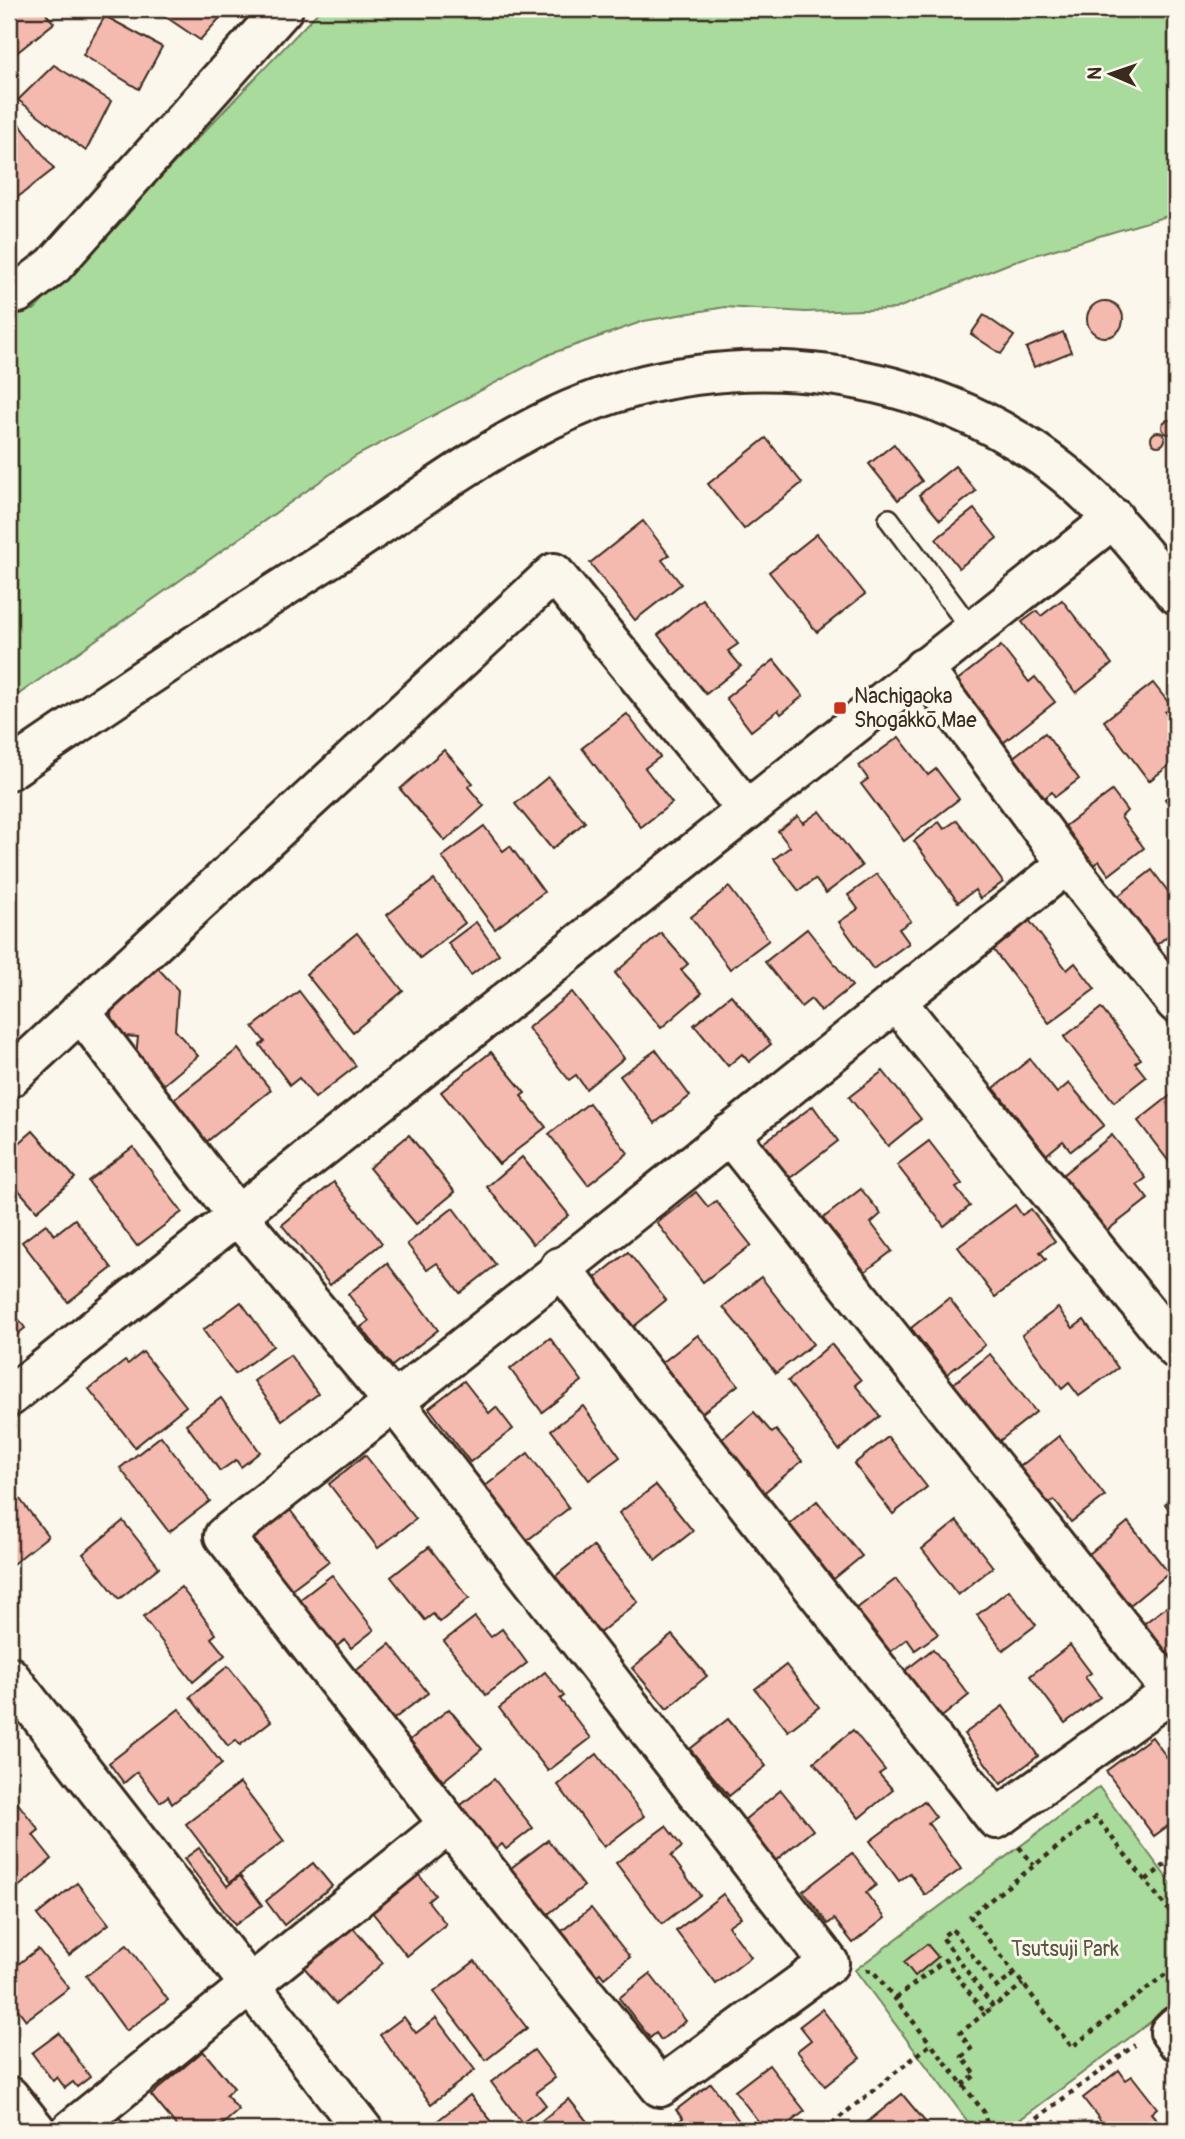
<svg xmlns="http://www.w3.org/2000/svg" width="1185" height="2139" viewBox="0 0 1185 2139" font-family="Pangolin,sans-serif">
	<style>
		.green { fill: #a8db9c; stroke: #72825d; stroke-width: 2 }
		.building { fill: #f4baaf; stroke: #3b2a1e; stroke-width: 2 }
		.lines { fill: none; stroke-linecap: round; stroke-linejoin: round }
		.service-casing { stroke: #3b2a1e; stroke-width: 24 }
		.minor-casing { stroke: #3b2a1e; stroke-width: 44 }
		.tertiary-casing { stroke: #3b2a1e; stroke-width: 44 }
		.path { stroke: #3b2a1e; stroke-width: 4.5; stroke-dasharray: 5 5; stroke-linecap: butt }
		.service { stroke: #fbf7ec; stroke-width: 19 }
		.minor { stroke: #fbf7ec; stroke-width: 38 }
		.tertiary { stroke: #fbf7ec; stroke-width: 38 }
		.poi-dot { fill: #c8321e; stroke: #fbf7ec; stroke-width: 2.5 }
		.labels { text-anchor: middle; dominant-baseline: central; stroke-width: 6; stroke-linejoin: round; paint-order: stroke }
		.poi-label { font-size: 21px; fill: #3b2a1e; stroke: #fbf7ec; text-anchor: start }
		.park-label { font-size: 21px; fill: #56563e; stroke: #fbf7ec }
	</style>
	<rect width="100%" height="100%" fill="#fbf7ec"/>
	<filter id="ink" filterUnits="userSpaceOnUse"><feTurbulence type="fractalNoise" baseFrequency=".0143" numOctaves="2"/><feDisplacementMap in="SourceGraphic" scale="14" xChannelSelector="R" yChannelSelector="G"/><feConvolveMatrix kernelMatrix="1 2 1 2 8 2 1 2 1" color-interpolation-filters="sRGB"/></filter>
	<g filter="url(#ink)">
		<g class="green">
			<polygon points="321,9 1176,9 1176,238 1174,214 1018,260 895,309 805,312 725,307 644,321 550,354 356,456 9,701 9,310 34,310"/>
			<polygon points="1099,1787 1176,1890 1176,2003 1006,2130 974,2130 855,1970"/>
		</g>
		<g class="building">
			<polygon points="9,9 42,9 54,23 9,59"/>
			<polygon points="154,9 228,9 200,40"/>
			<polygon points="105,16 162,47 139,89 83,55"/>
			<polygon points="54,65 111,101 86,151 18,100"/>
			<polygon points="14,117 54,169 9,204 9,121"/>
			<circle cx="1105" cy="319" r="18"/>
			<polygon points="984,315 1014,336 1001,354 971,334"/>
			<polygon points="1063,332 1071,352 1034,367 1026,348"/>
			<circle cx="1169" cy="427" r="7"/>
			<circle cx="1158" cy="439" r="7"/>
			<polygon points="766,438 802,483 744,529 708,484"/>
			<polygon points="894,444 922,481 898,500 869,464"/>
			<polygon points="955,466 976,491 940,520 919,495"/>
			<polygon points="974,509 997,538 959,568 936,539"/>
			<polygon points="643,521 669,555 662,560 681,584 635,620 590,563"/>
			<polygon points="817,534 865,594 817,632 769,572"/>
			<polygon points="702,599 738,644 728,651 741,666 706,694 658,635"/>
			<polygon points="1062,600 1112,664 1076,693 1022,622 1037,611 1041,616"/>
			<polygon points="1001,646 1029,682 1035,677 1055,702 1003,743 955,682"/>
			<polygon points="774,660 803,696 781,714 778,710 751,731 726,698"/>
			<polygon points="1153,683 1172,707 1165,712 1176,727 1176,760 1149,781 1104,721"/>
			<polygon points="627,714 660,757 645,768 672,803 641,827 582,748"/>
			<polygon points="1045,733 1079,779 1055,797 1052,792 1043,799 1012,758"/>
			<polygon points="899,737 928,775 936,769 959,799 904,841 861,784 868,779 859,766"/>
			<polygon points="444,750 473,783 468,787 484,806 445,841 400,789"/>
			<polygon points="548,777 585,822 552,849 515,804"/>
			<polygon points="1176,790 1176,814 1165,799"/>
			<polygon points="1112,791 1127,811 1121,817 1144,848 1109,875 1099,861 1093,866 1064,827"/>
			<polygon points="820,811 862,866 826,893 815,879 799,891 774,859 790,847 778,831 798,816 803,823"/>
			<polygon points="957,820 1003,882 980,899 975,890 958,902 914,841 939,822 944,829"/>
			<polygon points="484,826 503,851 510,846 544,892 495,929 442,857"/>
			<polygon points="1152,870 1176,902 1176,929 1155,946 1117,897"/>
			<polygon points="877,874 911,921 899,929 909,943 873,969 839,922 858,909 848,895"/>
			<polygon points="434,880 465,923 420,958 387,915"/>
			<polygon points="729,887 769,940 730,969 691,917"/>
			<polygon points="1029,920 1067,970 1075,963 1095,989 1049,1023 992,948"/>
			<polygon points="476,922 499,954 471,975 448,943"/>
			<polygon points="807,929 852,986 821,1011 811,999 801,1007 765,962"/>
			<polygon points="357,933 403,991 353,1032 306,974"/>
			<polygon points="661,933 688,964 681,970 702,993 661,1028 615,973"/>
			<polygon points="156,966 178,990 175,1030 198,1056 162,1086 136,1055 138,1037 109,1035 112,1007"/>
			<polygon points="299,991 356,1066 315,1098 299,1078 290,1085 260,1045 265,1042 253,1027"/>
			<polygon points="572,992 624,1058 586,1089 576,1075 569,1080 528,1028"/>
			<polygon points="731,995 771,1044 749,1062 742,1054 728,1066 694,1025"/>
			<polygon points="1101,1008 1141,1059 1135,1063 1146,1077 1114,1102 1064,1037"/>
			<polygon points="238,1049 271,1090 205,1143 172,1101"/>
			<polygon points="656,1050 690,1096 655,1123 620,1076"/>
			<polygon points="491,1052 525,1093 521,1096 546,1127 499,1164 441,1092"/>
			<polygon points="1030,1059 1057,1093 1069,1083 1104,1125 1071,1151 1063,1141 1046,1155 1033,1139 1027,1144 1014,1128 1021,1122 994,1088"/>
			<polygon points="883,1071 921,1119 888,1146 849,1097"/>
			<polygon points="1176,1091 1176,1171 1138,1121"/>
			<polygon points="589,1103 628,1153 588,1185 549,1134"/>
			<polygon points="813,1106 838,1141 785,1182 759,1146"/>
			<polygon points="33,1131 75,1178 37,1211 9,1179 9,1152"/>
			<polygon points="409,1135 455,1192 416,1224 369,1168"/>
			<polygon points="1112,1135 1146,1178 1137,1185 1148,1199 1105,1232 1061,1176"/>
			<polygon points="929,1141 962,1184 956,1188 970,1206 944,1226 897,1165"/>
			<polygon points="133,1147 182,1212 137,1246 88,1181"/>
			<polygon points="522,1157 569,1215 533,1244 487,1187"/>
			<polygon points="334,1182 382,1243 330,1285 282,1225"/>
			<polygon points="861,1189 881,1214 871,1223 892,1251 862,1274 814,1225"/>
			<polygon points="696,1192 708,1207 716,1201 751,1245 703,1282 657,1223"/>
			<polygon points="1015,1205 1022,1215 1031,1209 1055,1241 1040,1252 1046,1259 995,1297 958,1247"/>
			<polygon points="453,1208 496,1265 460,1293 437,1263 427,1270 407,1244"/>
			<polygon points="75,1219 112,1268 68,1302 22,1242 46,1224 54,1235"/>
			<polygon points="628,1252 666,1300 632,1328 594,1279"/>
			<polygon points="387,1263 438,1330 392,1366 361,1327 369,1321 348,1294"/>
			<polygon points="761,1277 813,1344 776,1373 723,1307"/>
			<polygon points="949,1298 985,1345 947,1374 911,1328"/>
			<polygon points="241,1302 273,1346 235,1374 203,1330"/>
			<polygon points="9,1306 25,1328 9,1341"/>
			<polygon points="1058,1308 1073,1328 1084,1320 1118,1368 1079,1396 1069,1383 1062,1389 1022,1335"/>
			<polygon points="698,1335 738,1385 697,1417 658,1366"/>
			<polygon points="550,1338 582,1381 542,1412 510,1369"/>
			<polygon points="831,1344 861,1380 855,1385 880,1416 839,1450 788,1381"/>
			<polygon points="143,1352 186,1406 135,1447 89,1389 125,1361 128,1364"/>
			<polygon points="990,1354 1036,1412 993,1446 947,1389"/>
			<polygon points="290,1355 318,1394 282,1420 254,1381"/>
			<polygon points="464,1381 489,1413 496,1407 513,1429 470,1462 429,1408"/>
			<polygon points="221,1398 260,1452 241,1467 236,1460 220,1471 186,1424"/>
			<polygon points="583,1406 620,1457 589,1480 551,1430"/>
			<polygon points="754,1412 772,1433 776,1430 802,1461 760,1496 716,1444"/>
			<polygon points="161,1436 210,1501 169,1532 120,1468"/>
			<polygon points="1059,1436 1105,1496 1071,1522 1054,1500 1040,1511 1017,1469"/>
			<polygon points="888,1437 927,1487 893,1514 854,1464"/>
			<polygon points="528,1453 569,1508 525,1542 484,1487"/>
			<polygon points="365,1455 416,1519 378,1548 329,1484"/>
			<polygon points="656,1485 693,1531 656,1560 619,1513"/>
			<polygon points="13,1490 48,1536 9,1567 9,1493"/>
			<polygon points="1176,1495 1176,1519 1165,1504"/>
			<polygon points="817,1501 862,1556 834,1579 829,1574 821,1581 781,1531"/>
			<polygon points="287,1506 329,1561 285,1594 261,1563 268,1557 250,1534"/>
			<polygon points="123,1521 159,1567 119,1599 83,1554"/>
			<polygon points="957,1521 993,1567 958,1595 922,1549"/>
			<polygon points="1128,1522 1169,1573 1124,1610 1083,1559"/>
			<polygon points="593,1546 638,1602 597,1635 552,1579"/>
			<polygon points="429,1547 469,1598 440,1622 433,1614 425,1620 391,1577"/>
			<polygon points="332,1575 374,1630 351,1648 345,1640 329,1652 293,1605"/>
			<polygon points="896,1579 938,1634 915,1650 907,1639 889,1653 856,1609"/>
			<polygon points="181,1587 216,1634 211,1638 225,1655 193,1682 143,1617"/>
			<polygon points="1009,1590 1036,1625 1003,1650 977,1615"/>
			<polygon points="1176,1600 1176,1661 1172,1655 1166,1659 1142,1625"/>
			<polygon points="475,1617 491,1637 502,1629 527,1663 486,1695 444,1641"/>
			<polygon points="672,1635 707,1676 667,1709 632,1668"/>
			<polygon points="390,1644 428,1693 391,1721 353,1673"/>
			<polygon points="1070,1645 1091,1673 1085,1677 1100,1697 1065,1723 1030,1676"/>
			<polygon points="933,1649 969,1695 938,1720 902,1673"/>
			<polygon points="786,1665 819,1707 788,1731 755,1689"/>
			<polygon points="228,1666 271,1721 240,1745 236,1740 228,1746 190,1697"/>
			<polygon points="545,1672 564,1696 560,1699 591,1738 548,1771 499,1708"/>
			<polygon points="1003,1706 1038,1756 1001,1784 964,1734"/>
			<polygon points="179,1709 222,1764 172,1804 168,1796 160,1802 137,1772 124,1783 109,1763"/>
			<polygon points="449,1709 482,1749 443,1781 410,1740"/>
			<polygon points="728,1719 766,1766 729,1796 690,1749"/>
			<polygon points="853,1730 885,1770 879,1774 893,1790 859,1818 814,1762"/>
			<polygon points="1152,1737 1176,1770 1176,1820 1154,1836 1106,1771"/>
			<polygon points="597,1754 644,1816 604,1847 558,1785"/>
			<polygon points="494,1779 533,1828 506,1849 502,1844 495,1850 484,1836 480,1839 456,1809"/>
			<polygon points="240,1783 284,1841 230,1882 186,1824"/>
			<polygon points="781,1790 813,1830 775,1861 743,1821"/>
			<polygon points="16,1801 39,1830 33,1835 52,1859 11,1893 9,1807"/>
			<polygon points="924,1801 936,1817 928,1823 961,1869 925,1895 910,1873 899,1881 870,1841"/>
			<polygon points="666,1826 682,1847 671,1856 700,1895 662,1924 616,1863"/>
			<polygon points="548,1840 584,1886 543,1918 507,1871"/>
			<polygon points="199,1848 227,1886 240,1876 262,1905 235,1925 184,1859"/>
			<polygon points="852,1853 876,1885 866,1893 885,1918 853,1943 834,1919 828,1924 803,1891"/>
			<polygon points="313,1863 332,1886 284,1925 266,1901"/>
			<polygon points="415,1870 435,1895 428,1901 446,1924 407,1956 368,1907"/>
			<polygon points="77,1883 109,1924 69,1955 37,1915"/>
			<polygon points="723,1894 741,1917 728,1926 751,1957 716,1984 676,1931"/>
			<polygon points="591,1908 630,1957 604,1978 600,1973 588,1982 553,1938"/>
			<polygon points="348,1922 383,1963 336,2004 301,1964"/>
			<polygon points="927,1944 938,1957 915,1976 904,1962"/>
			<polygon points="127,1945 168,2000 126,2031 86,1976"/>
			<polygon points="38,1949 69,1988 26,2020 9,1997 9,1971"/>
			<polygon points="475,1961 527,2028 486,2060 434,1992"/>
			<polygon points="650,1974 686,2021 661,2040 656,2033 650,2038 619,1998"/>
			<polygon points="822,2009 860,2058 825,2086 797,2051 811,2040 800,2026"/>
			<polygon points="404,2017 416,2033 436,2018 475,2070 431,2104 380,2035"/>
			<polygon points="59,2033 90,2077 77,2087 73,2082 65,2088 57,2077 53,2081 32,2053"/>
			<polygon points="534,2050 555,2078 536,2092 546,2105 522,2123 491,2082"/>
			<polygon points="203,2051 234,2088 226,2095 239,2110 216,2130 180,2130 151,2095"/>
			<polygon points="769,2065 805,2111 780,2130 765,2130 735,2091"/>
			<polygon points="1119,2070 1126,2080 1132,2076 1157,2108 1151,2113 1162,2126 1156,2130 1108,2130 1083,2098"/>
			<polygon points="711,2083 745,2129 670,2130 683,2118 676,2110"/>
			<polygon points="902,2094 932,2130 870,2130 865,2124"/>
			<polygon points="470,2095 499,2130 428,2130 427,2129"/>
			<polygon points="569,2099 594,2130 533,2130 531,2129"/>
			<polygon points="111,2107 129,2130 81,2130"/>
			<polygon points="1055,2120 1062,2130 1041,2130"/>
		</g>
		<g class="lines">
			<defs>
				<polyline id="service" points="889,519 972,630"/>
				<g id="minor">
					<polyline points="9,293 18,293 54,265 283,9"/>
					<polyline points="923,668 1067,864 1176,1003"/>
					<polyline points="896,1001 1176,1349"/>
					<path d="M80 1011 237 1215 394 1402 829 1963 660 2087 449 1824 224 1536C507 1314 787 1089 1067 864"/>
					<polyline points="9,1078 554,573 747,810"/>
					<polyline points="560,1267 996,1819 1172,1692 729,1134"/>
					<polyline points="9,1676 363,2130"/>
					<polyline points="1176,2026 1170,2032 1176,2040"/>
					<polyline points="9,2096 36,2130"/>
					<polyline points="71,2130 449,1824"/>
				</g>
				<g id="tertiary">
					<path d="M9 770C121 693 235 618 350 545 421 498 492 444 570 410 730 340 930 364 1066 475 1109 510 1142 552 1176 594"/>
					<polyline points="9,1397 1114,518"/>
				</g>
			</defs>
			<use href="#service" class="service-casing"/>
			<use href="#minor" class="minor-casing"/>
			<use href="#tertiary" class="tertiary-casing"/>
			<g class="path">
				<polyline points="1019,1847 1034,1865"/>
				<polyline points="1146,1880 1176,1856"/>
				<polyline points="1176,1920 1096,1817 970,1916 1072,2047 1176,1966"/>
				<polyline points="866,1970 873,1971 931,2044"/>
				<polyline points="1015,1974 997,1987 952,1929 942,1937 993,2007 1023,1984"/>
				<polyline points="896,1998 945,1960 985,2013 993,2007"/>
				<polyline points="962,2085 976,2075 962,2057 971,2049 960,2033 985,2013"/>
				<polyline points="824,2130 931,2044 984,2112 988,2130"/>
				<polyline points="1021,2130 1135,2045"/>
			</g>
			<use href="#service" class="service"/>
			<use href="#minor" class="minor"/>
			<use href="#tertiary" class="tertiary"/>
		</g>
	</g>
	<rect class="poi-dot" x="833" y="701" width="14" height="14" rx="3.5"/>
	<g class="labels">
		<g class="poi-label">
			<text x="854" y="696">Nachigaoka<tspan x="854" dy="24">Shogakkō Mae</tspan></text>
		</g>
		<g class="park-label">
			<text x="1065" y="1949">Tsutsuji Park</text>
		</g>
	</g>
	<rect width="1185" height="2139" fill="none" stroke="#fbf7ec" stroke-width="35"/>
	<rect x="18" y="18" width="1150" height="2104" fill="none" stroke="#3b2a1e" stroke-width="2.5" filter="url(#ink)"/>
	<g transform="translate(1111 74) rotate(272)" stroke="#fbf7ec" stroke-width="5" paint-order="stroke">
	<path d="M0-5L12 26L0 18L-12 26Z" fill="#3b2a1e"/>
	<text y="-10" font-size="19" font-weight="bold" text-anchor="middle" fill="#3b2a1e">N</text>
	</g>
</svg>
